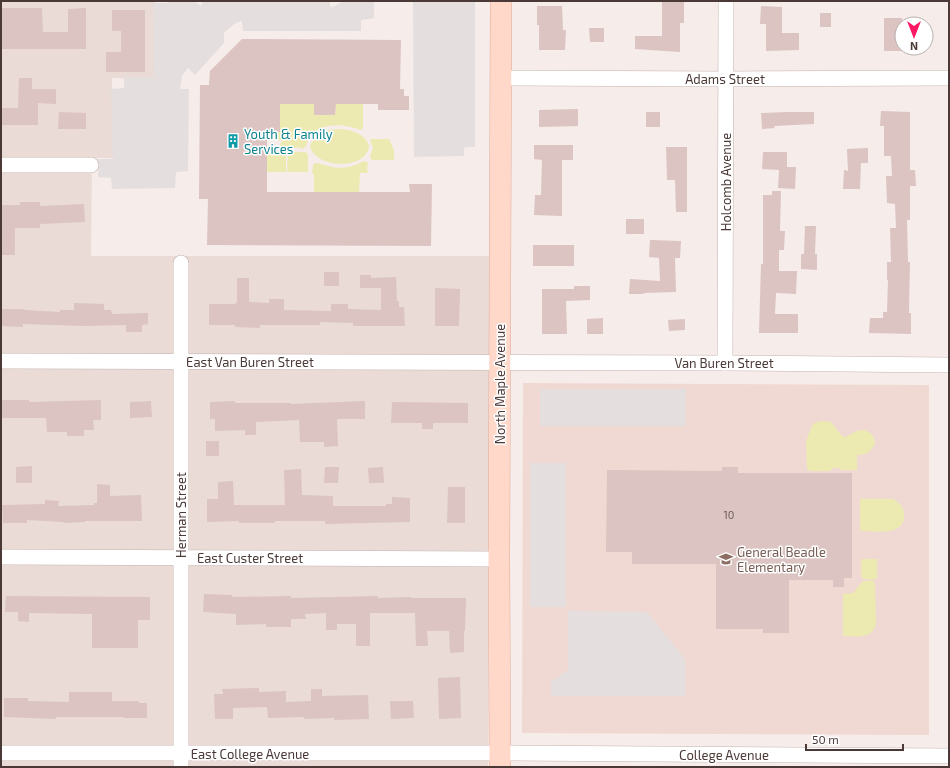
<svg xmlns="http://www.w3.org/2000/svg" width="950" height="768" viewBox="0 0 950 768" font-family="'Exo 2',sans-serif">
	<style>
		.residential { fill: #eadbd7 }
		.education { fill: #f0d9d2 }
		.green { fill: #eceab0 }
		.parking { fill: #e4dfde }
		.building { fill: #dbc4c1 }
		.lines { fill: none; stroke-linecap: round; stroke-linejoin: round }
		.street-casing { stroke: #c5b2ae; stroke-width: 16 }
		.secondary-casing { stroke: #dfab9a; stroke-width: 22 }
		.street { stroke: #fff; stroke-width: 15 }
		.secondary { stroke: #ffd8ca; stroke-width: 21 }
		.labels { text-anchor: middle; dominant-baseline: central; stroke-width: 3; stroke-linejoin: round; paint-order: stroke }
		.number-label { font-size: 11px; fill: #6e5c5a }
		.street-label { font-size: 13px; fill: #4a3937; stroke: #fff }
		.culture-label { font-size: 13px; fill: #0d838f; stroke: #fff; text-anchor: start }
		.education-label { font-size: 13px; fill: #785e54; stroke: #fff; text-anchor: start }
	</style>
	<rect width="100%" height="100%" fill="#f6ece9"/>
	<polygon class="residential" points="1,1 155,1 155,79 112,78 113,158 92,158 91,256 490,256 488,767 1,767"/>
	<polygon class="education" points="523,383 929,385 929,735 522,733"/>
	<g class="green">
		<path d="M277 104H314V115H335L336 104H363V128L361 130C345 124 322 121 310 137 306 142 308 148 301 149L299 147 297 148H281L280 146 282 140H277V132H280V121H268Z"/>
		<path d="M340 129C351 130 364 133 369 145 368 170 316 170 310 146 314 133 328 129 340 129Z"/>
		<polygon points="370,139 389,139 394,150 394,160 372,160 370,157 373,148"/>
		<rect x="267" y="152" width="19" height="20"/>
		<polygon points="288,152 305,152 308,154 308,172 287,172"/>
		<path d="M364 161 368 163 367 169 368 173H360L359 192H314V174H312L313 165 315 163C320 163 324 165 328 166 341 170 353 167 364 161Z"/>
		<path d="M821 421 831 422 842 436 845 437C850 436 853 432 857 431 867 427 875 435 875 444 870 452 867 455 857 455V470H841L839 468H833L830 471H810L807 469 806 441 813 424Z"/>
		<path d="M860 499H893C899 502 903 506 904 514 906 537 875 531 860 531Z"/>
		<polygon points="861,559 877,559 877,579 863,579 861,575"/>
		<path d="M873 580 875 585 876 625C870 640 856 636 843 636V594L853 593 863 581Z"/>
	</g>
	<g class="parking">
		<polygon points="170,1 194,1 201,6 203,1 330,1 330,6 333,7 342,2 374,2 374,18 362,20 361,22 361,31 243,31 242,22 241,21 234,24 224,33 224,43 195,75 188,68 182,76 180,89 189,89 188,171 177,172 176,173 175,188 112,189 111,178 98,177 98,159 113,159 111,89 124,88 124,77 154,77 153,3 168,3"/>
		<polygon points="413,1 475,1 475,147 466,147 464,148 464,156 414,157"/>
		<rect x="540" y="389" width="146" height="37"/>
		<rect x="530" y="463" width="36" height="144"/>
		<polygon points="568,611 647,612 685,659 685,696 551,696 551,682 568,670"/>
	</g>
	<g class="building">
		<polygon points="662,1 684,1 684,23 680,23 680,52 635,49 635,36 662,36"/>
		<polygon points="537,6 562,6 563,30 566,30 565,50 539,50 539,25 537,25"/>
		<polygon points="761,6 782,7 782,33 799,33 799,50 766,51 766,24 760,24"/>
		<polygon points="1,8 42,8 43,32 68,32 68,9 86,8 86,49 1,49"/>
		<polygon points="112,10 145,10 145,72 106,72 106,52 121,52 121,31 112,31"/>
		<rect x="820" y="13" width="11" height="14"/>
		<rect x="884" y="18" width="18" height="33"/>
		<polygon points="589,28 604,28 604,42 590,42"/>
		<polygon points="242,39 401,40 400,89 404,89 404,96 409,96 409,110 378,110 378,104 336,104 335,115 314,115 314,104 280,104 280,132 267,132 267,192 410,192 409,184 432,184 431,246 207,245 208,199 199,199 200,85 209,85 210,71"/>
		<polygon points="19,78 32,78 32,89 56,89 56,104 38,103 38,125 1,125 1,108 18,108"/>
		<polygon points="578,109 578,126 539,127 539,110"/>
		<polygon points="881,111 910,112 910,170 915,170 916,186 910,186 910,220 907,220 908,262 910,262 909,313 911,313 911,334 869,333 870,318 883,318 883,312 887,312 888,280 887,280 887,262 891,262 890,228 896,228 895,204 887,203 886,176 892,176 891,156 884,156 884,126 880,126"/>
		<polygon points="59,112 86,113 86,129 58,129"/>
		<rect x="646" y="112" width="14" height="15"/>
		<polygon points="788,112 814,112 814,124 774,126 775,128 762,129 761,113"/>
		<polygon points="534,145 573,145 573,160 562,160 562,216 534,215 535,195 541,195 542,160 534,159"/>
		<polygon points="666,147 687,147 687,212 676,212 675,180 667,180"/>
		<polygon points="868,148 868,163 861,163 860,189 843,189 844,170 848,171 847,149"/>
		<polygon points="763,152 787,152 787,167 796,167 795,189 778,188 779,170 762,169"/>
		<polygon points="772,191 781,191 780,231 785,231 784,250 779,250 779,271 797,271 796,294 776,293 775,314 798,314 798,333 759,333 761,264 763,264 763,195 772,195"/>
		<polygon points="20,202 40,202 40,206 84,204 85,222 40,224 40,228 15,228 15,255 1,255 1,205 20,205"/>
		<rect x="626" y="219" width="18" height="15"/>
		<polygon points="805,226 816,226 815,254 817,254 817,270 801,269 801,254 804,254"/>
		<polygon points="650,240 681,241 680,258 675,258 676,292 644,293 643,294 629,294 630,279 660,281 659,258 649,257"/>
		<rect x="533" y="245" width="41" height="21"/>
		<rect x="324" y="272" width="15" height="14"/>
		<polygon points="360,275 371,275 371,278 396,277 397,301 399,301 399,307 404,307 405,326 353,326 353,323 320,322 320,325 260,325 260,328 235,327 235,325 209,325 209,304 235,304 237,302 237,278 249,278 249,302 269,303 269,299 284,299 284,310 331,311 331,304 348,304 348,309 381,310 381,288 360,288"/>
		<polygon points="574,286 590,286 590,300 566,301 567,334 542,334 542,289 574,289"/>
		<polygon points="435,288 460,289 459,326 435,326"/>
		<polygon points="74,303 104,304 104,310 111,310 112,314 148,313 148,324 142,325 142,332 126,332 126,325 84,326 23,324 23,327 1,326 1,309 24,309 24,310 60,312 60,310 74,310"/>
		<polygon points="603,318 603,334 587,334 587,319"/>
		<polygon points="685,319 685,330 669,331 668,320"/>
		<polygon points="1,400 29,400 29,402 101,400 101,420 93,420 94,430 84,430 84,436 67,436 67,432 47,432 46,418 1,418"/>
		<polygon points="151,401 152,417 130,418 130,402"/>
		<polygon points="235,401 235,403 291,403 291,404 365,401 365,419 337,419 338,446 324,447 324,442 300,442 299,420 256,422 256,435 245,435 245,430 215,431 215,419 210,419 210,402"/>
		<polygon points="392,402 468,403 468,423 433,423 433,429 422,429 422,423 391,423"/>
		<rect x="206" y="441" width="13" height="15"/>
		<polygon points="32,466 32,483 16,483 16,467"/>
		<polygon points="325,467 339,467 338,483 324,483"/>
		<polygon points="383,467 384,483 369,483 368,468"/>
		<polygon points="722,467 738,467 738,473 852,473 852,578 844,578 844,587 833,587 833,580 789,580 789,633 763,633 763,629 716,629 716,564 632,564 632,552 606,552 607,470 722,471"/>
		<polygon points="301,469 302,495 333,496 333,506 386,506 386,504 392,504 392,497 410,498 410,522 325,524 325,521 275,521 275,523 239,523 239,521 207,522 207,499 218,499 218,482 233,481 234,505 285,505 284,470"/>
		<polygon points="97,484 110,485 110,496 141,495 142,521 85,521 85,522 64,523 64,522 27,520 27,523 3,523 2,505 45,504 45,500 59,501 58,506 94,505 94,503 97,503"/>
		<polygon points="448,487 465,487 465,523 447,523"/>
		<polygon points="204,594 232,595 232,597 291,596 291,598 378,596 378,598 411,597 411,598 466,598 465,631 464,631 464,652 450,653 449,631 427,631 428,646 416,646 415,613 370,613 370,646 356,646 356,624 337,624 337,630 326,630 326,613 305,614 306,619 291,619 291,627 266,627 266,624 236,625 236,614 203,612"/>
		<polygon points="6,596 150,597 150,620 138,620 138,648 92,648 92,614 29,613 29,622 18,621 18,612 5,612"/>
		<polygon points="460,677 461,718 439,719 438,678"/>
		<polygon points="259,688 259,692 286,691 286,702 311,701 311,689 322,689 322,696 368,695 369,719 334,720 334,718 304,719 304,717 268,718 267,707 233,708 233,719 215,719 214,694 223,694 222,689"/>
		<polygon points="69,692 112,692 112,701 139,701 139,703 147,703 147,718 124,718 124,717 56,717 56,719 4,717 4,698 28,698 28,701 69,702"/>
		<polygon points="390,701 413,701 414,718 391,719"/>
	</g>
	<g class="lines">
		<defs>
			<g id="street">
				<polyline points="501,78 726,79 949,78"/>
				<polyline points="1,165 91,165"/>
				<polyline points="181,263 181,767"/>
				<polyline points="1,361 725,363 949,365"/>
				<polyline points="725,363 726,1"/>
				<polyline points="1,557 499,559"/>
				<polyline points="1,753 500,753 949,756"/>
			</g>
			<polyline id="secondary" points="500,767 499,559 501,1"/>
		</defs>
		<use href="#street" class="street-casing"/>
		<use href="#secondary" class="secondary-casing"/>
		<use href="#street" class="street"/>
		<use href="#secondary" class="secondary"/>
	</g>
	<defs>
		<symbol id="building-bare" viewBox="-9 -9 18 18"><path d="M-4-6H4V6H1V3H-1V6H-4ZM-2.5-4.3h1.7v1.8h-1.7ZM.8-4.3h1.7v1.8H.8ZM-2.5-1h1.7V.8h-1.7ZM.8-1h1.7V.8H.8Z" fill="#0f9aa8" stroke="#fff" stroke-width="2.5" paint-order="stroke"/></symbol>
		<symbol id="school-bare" viewBox="-9 -9 18 18"><path d="M0-5L7-2L0 1L-7-2ZM-4 1L0 2.5L4 1V4Q0 6-4 4Z" fill="#8d6e63" stroke="#fff" stroke-width="2.5" paint-order="stroke"/></symbol>
	</defs>
	<g fill-rule="evenodd">
		<use href="#building-bare" x="223" y="131" width="20" height="20"/>
		<use href="#school-bare" x="716" y="549" width="20" height="20"/>
	</g>
	<g class="labels">
		<g class="number-label">
			<text x="729" y="514">10</text>
		</g>
		<g class="street-label">
			<text x="725" y="79">Adams Street</text>
			<text transform="translate(726 182) rotate(-90)">Holcomb Avenue</text>
			<text x="250" y="362">East Van Buren Street</text>
			<text x="724" y="363">Van Buren Street</text>
			<text transform="translate(500 384) rotate(-90)">North Maple Avenue</text>
			<text transform="translate(181 515) rotate(-90)">Herman Street</text>
			<text x="250" y="558">East Custer Street</text>
			<text x="250" y="754">East College Avenue</text>
			<text x="724" y="755">College Avenue</text>
		</g>
		<g class="culture-label">
			<text x="244" y="134">Youth &amp; Family<tspan x="244" dy="15">Services</tspan></text>
		</g>
		<g class="education-label">
			<text x="737" y="552">General Beadle<tspan x="737" dy="15">Elementary</tspan></text>
		</g>
	</g>
	<rect width="950" height="768" fill="none" stroke="#4a3937" stroke-width="4"/>
	<g transform="translate(914 36) rotate(180)"><circle r="19" fill="#ffffff" stroke="#b7b0af"/>
	<path d="M0-3L7 15L0 10L-7 15Z" fill="#ff1764"/>
	<text y="-6" font-size="11" font-weight="bold" text-anchor="middle" fill="#4a3937">N</text>
	</g>
	<path d="M806 744v6h97v-6" fill="none" stroke="#4a3937" stroke-width="2"/>
	<text x="812" y="744" font-size="12" fill="#4a3937" stroke="#ffffff" stroke-width="3" paint-order="stroke">50 m</text>
</svg>
